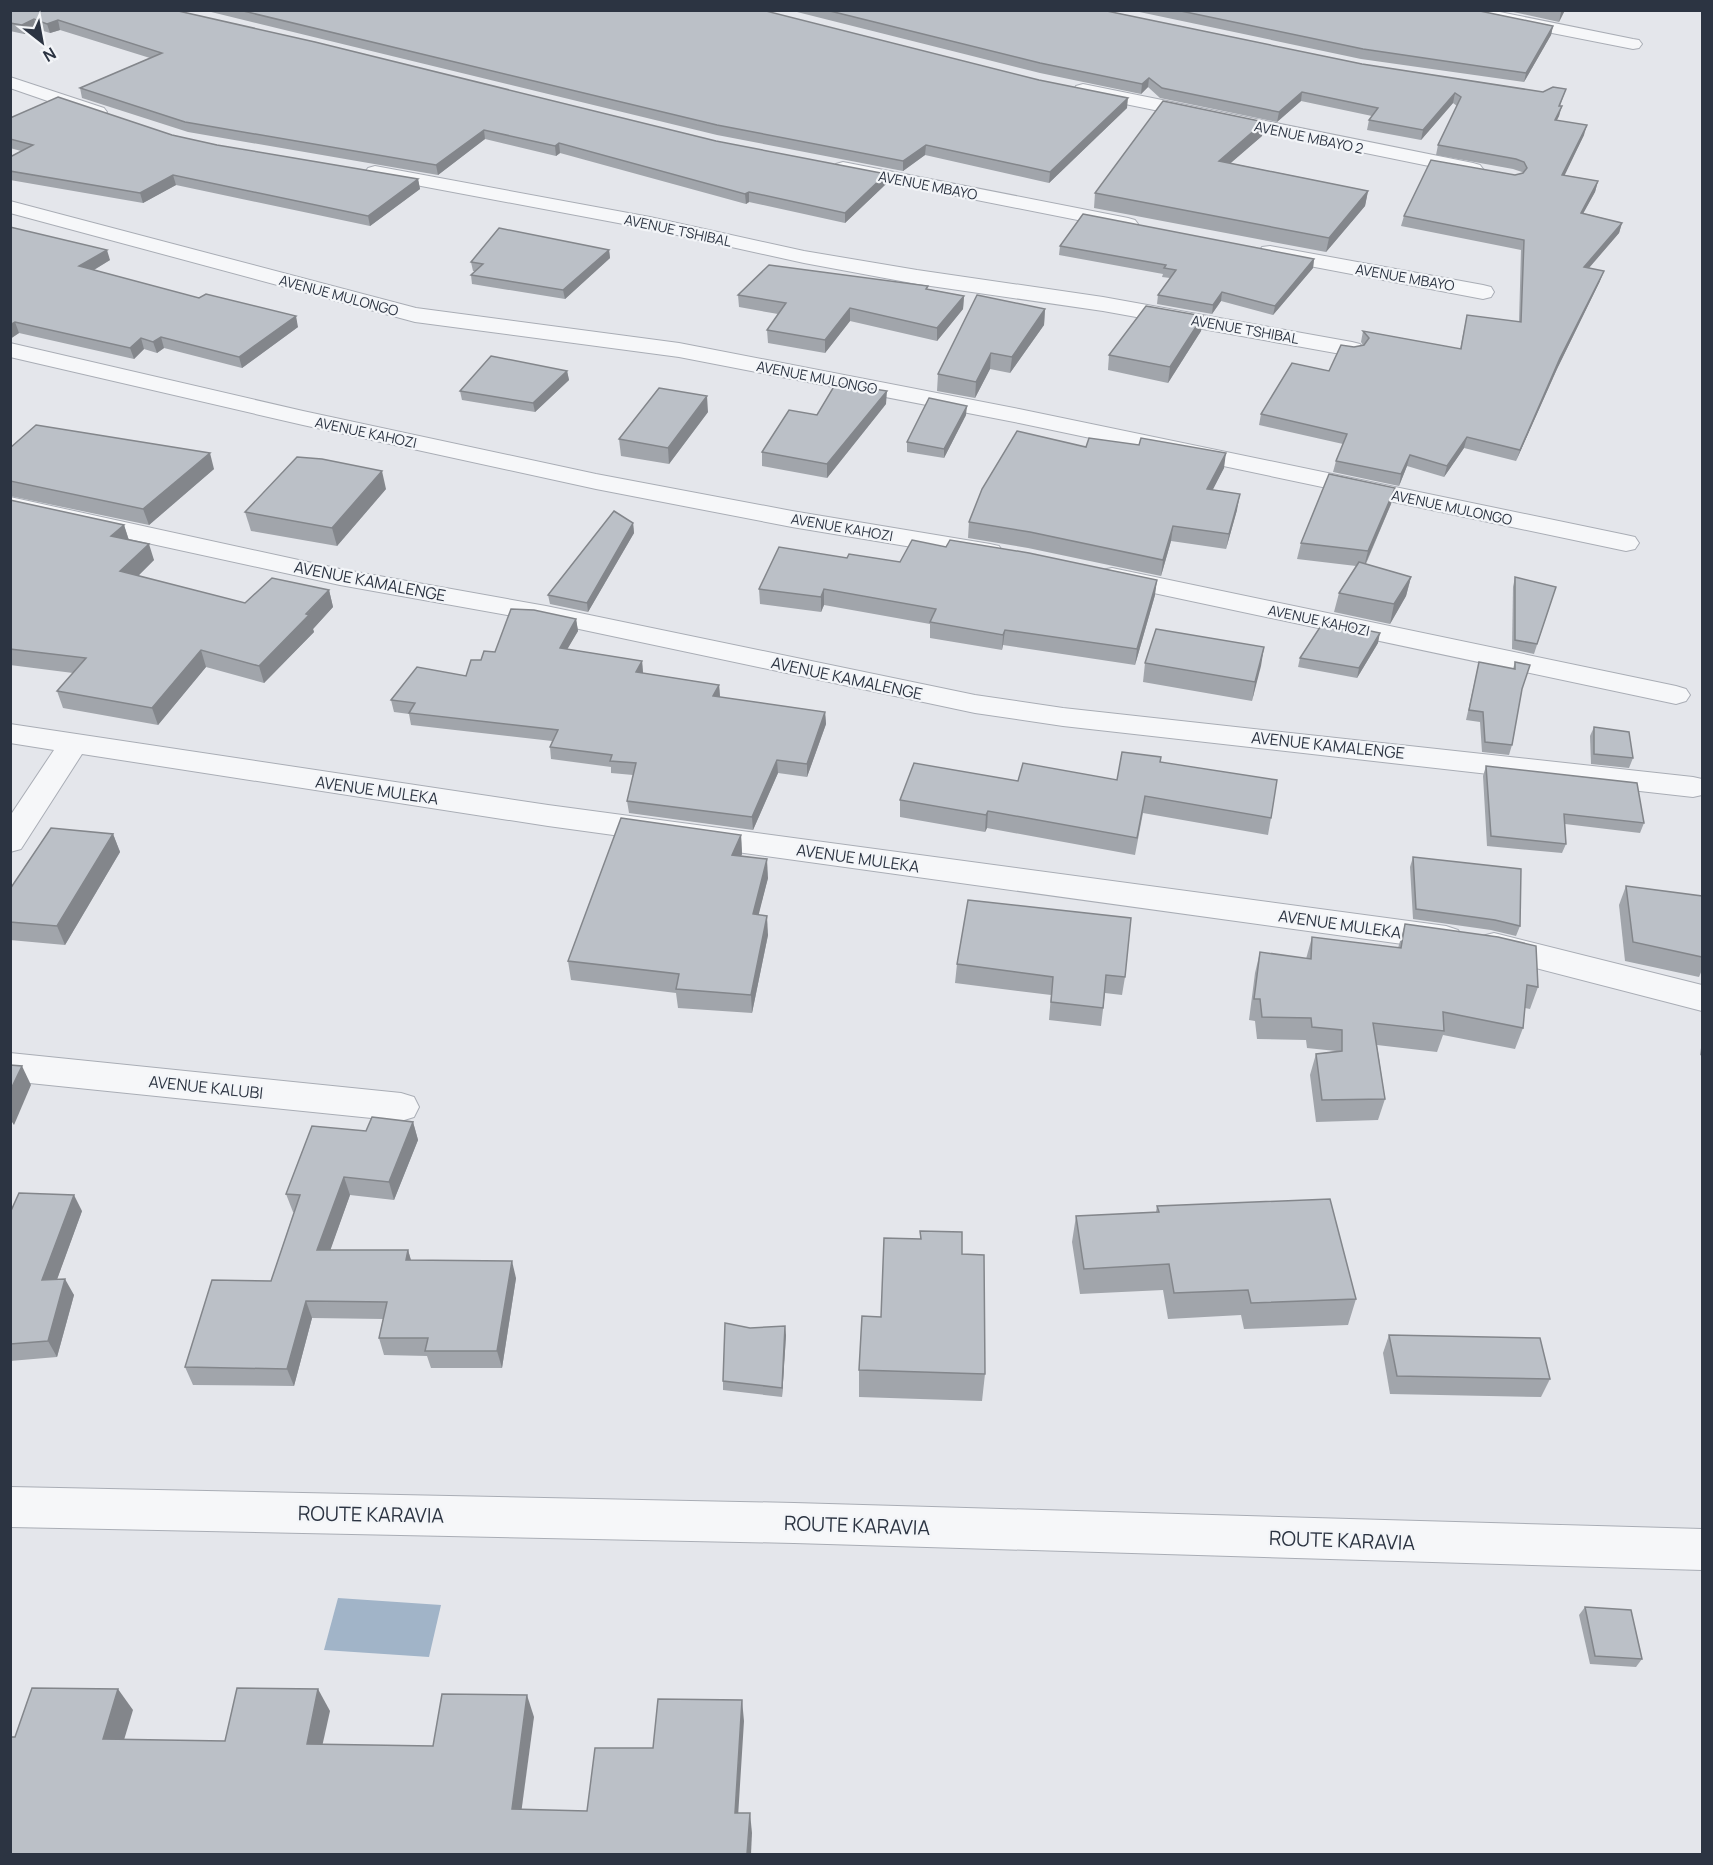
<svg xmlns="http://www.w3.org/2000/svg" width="1713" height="1865" viewBox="0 0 1713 1865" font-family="Manrope,sans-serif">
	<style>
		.water { fill: #a1b4c8 }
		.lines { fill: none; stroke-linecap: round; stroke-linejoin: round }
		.minor-casing { stroke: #a9adb5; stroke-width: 2 }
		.minor { fill: #f6f7f9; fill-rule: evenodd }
		.wall { fill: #a1a5ab }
		.shaded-wall { fill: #83868b }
		.building { fill: #bbc0c7; stroke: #83868b; stroke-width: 1.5 }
		.labels { text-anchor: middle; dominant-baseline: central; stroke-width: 4.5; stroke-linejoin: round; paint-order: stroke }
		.far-street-label { font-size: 14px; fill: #2c3442; stroke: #f3f5f8 }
		.street-label { font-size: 16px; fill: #2c3442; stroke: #f3f5f8 }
		.near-street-label { font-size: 20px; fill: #2c3442; stroke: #f3f5f8 }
	</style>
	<rect width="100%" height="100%" fill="#e4e6eb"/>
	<polygon class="water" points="338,1598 441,1605 429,1657 324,1650"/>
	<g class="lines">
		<defs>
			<g id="minor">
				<polygon points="1453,10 1490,10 1633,39 1639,40 1642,44 1639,48 1633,49 1461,15"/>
				<polygon points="10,77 104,108 107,112 104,116 97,118 10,88"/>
				<polygon points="1083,84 1473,163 1480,165 1483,169 1480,173 1473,175 1076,94 1074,90 1076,86"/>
				<polygon points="843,162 1128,218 1135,220 1138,224 1135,228 1128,230 836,172 833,168 836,164"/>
				<polygon points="375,166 650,217 804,251 917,270 1103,297 1352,342 1360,344 1364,349 1360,354 1352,356 1103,311 917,284 804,263 650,229 368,176 365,172 368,168"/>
				<polygon points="10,201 416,308 679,343 1019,409 1626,535 1635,537 1639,543 1635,549 1626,551 1019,423 679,357 415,322 10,213"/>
				<polygon points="1270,246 1483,285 1491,287 1494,292 1491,297 1483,299 1262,257 1259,252 1262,247"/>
				<polygon points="10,343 303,411 596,474 792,511 990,544 999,546 1003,552 999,558 990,560 792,527 596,489 303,425 10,357"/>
				<polygon points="10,497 340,569 546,606 975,695 1063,708 1693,777 1702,779 1702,795 1693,797 1063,726 975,713 546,622 340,585 10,513"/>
				<polygon points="1112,568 1676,686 1686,689 1690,695 1686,701 1676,704 1102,582 1099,576 1102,570"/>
				<polygon points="10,724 548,805 1446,926 1458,930 1463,938 1458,946 1446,950 548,826 82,754 21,849 10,852 10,816 54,750 10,743"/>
				<polygon points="1494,933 1702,985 1702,1011 1482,954 1477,945 1482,936"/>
				<polygon points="10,1053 401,1093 414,1097 419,1107 414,1117 401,1121 10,1081"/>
				<polygon points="10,1487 794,1503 1702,1529 1702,1570 794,1543 10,1527"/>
			</g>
		</defs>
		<use href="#minor" class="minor-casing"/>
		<use href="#minor" class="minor"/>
	</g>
	<g class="wall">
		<polygon points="10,10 886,184 845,223 749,202 746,204 560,153 556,156 485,139 438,175 188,132 82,98 80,88 150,58 60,30 50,33 37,29 24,34 10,31"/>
		<polygon points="203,10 762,10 1127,108 1049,183 925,155 903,171 717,135"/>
		<polygon points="789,10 1102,10 1362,64 1543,92 1566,89 1560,106 1559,116 1557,120 1584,135 1564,175 1598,181 1595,192 1583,213 1622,223 1619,233 1589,268 1600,281 1557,369 1516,461 1464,448 1444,477 1407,466 1399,486 1333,472 1336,461 1343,444 1259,425 1261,414 1329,371 1354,347 1363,345 1361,342 1363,331 1460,349 1467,315 1519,322 1521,250 1401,226 1404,216 1523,173 1522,172 1513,169 1436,155 1438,145 1457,106 1453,103 1421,140 1367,130 1369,120 1372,116 1301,101 1277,122 1160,98 1148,87 1141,94 1040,73"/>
		<polygon points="1130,10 1475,10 1553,26 1551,35 1524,82 1361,59"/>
		<polygon points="1504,10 1565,10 1559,22"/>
		<polygon points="10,118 172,135 217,145 418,179 420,189 370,226 176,185 143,203 10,180 10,157 21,151 10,148"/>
		<polygon points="1262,136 1230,163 1368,191 1365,206 1326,252 1094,208 1095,193"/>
		<polygon points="10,227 110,260 94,270 298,327 242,368 164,348 157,353 144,349 134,359 19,333 10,339"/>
		<polygon points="1060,246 1314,259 1313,268 1273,315 1221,301 1212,314 1157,304 1158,295 1170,278 1162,277 1163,274 1059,255"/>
		<polygon points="609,250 610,258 565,299 472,284 471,275 475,271 473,271 471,262"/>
		<polygon points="928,289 964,296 963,309 937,341 850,321 825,353 768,343 767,330 778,314 739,307 738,295"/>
		<polygon points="1045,309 1044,325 1010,373 990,369 975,398 937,391 938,374"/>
		<polygon points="1203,316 1201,331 1168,383 1108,370 1109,355"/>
		<polygon points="567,371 569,380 535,412 462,400 460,391"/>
		<polygon points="886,404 827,478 762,466 762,452"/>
		<polygon points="708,412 669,464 621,456 619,439"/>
		<polygon points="966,415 944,458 907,452 907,442"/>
		<polygon points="1086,447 1224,468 1212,490 1237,510 1226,549 1171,541 1161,576 1028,548 968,538 969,522"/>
		<polygon points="10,448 214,469 149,525 10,496"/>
		<polygon points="1395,488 1391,504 1366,564 1411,577 1406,596 1390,624 1334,612 1339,593 1356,566 1297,559 1301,543"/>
		<polygon points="386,489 337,546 251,531 245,512"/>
		<polygon points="10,500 124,525 129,540 154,560 138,576 245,603 329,590 333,607 313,629 314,632 264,683 206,667 158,725 63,708 57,691 73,673 10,665"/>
		<polygon points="633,523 634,533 588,612 550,604 548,595"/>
		<polygon points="847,558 900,562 1155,595 1135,665 1003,645 1002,650 930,638 930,624 824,605 821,612 760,604 759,589"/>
		<polygon points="1515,577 1556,587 1534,654 1512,649 1513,587"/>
		<polygon points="576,619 578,631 567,649 642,661 643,673 719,685 720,697 825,712 826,724 807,777 778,773 753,830 629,813 627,801 633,775 611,773 611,767 551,759 550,747 552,741 411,725 409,714 394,712 391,700 466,676 481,660 495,652"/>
		<polygon points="1378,643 1357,678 1298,667 1300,658"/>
		<polygon points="1264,647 1252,701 1143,682 1145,663"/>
		<polygon points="1479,662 1513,669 1515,662 1522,690 1512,745 1509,755 1482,752 1480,722 1466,720"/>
		<polygon points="1594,727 1633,758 1629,768 1591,764 1590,736"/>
		<polygon points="1161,762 1271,818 1268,835 1143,813 1135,855 987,828 985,832 900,817 900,800 1018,781 1117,780"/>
		<polygon points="1486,766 1644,823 1640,833 1565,824 1566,844 1562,853 1487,846 1483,776"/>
		<polygon points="113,834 120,852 65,945 10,940 10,889"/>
		<polygon points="741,835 742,854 741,856 768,878 758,915 768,935 752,1013 678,1008 676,993 571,980 568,961"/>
		<polygon points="1413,857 1520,926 1516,936 1491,930 1413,919 1410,867"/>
		<polygon points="1626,886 1702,957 1702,970 1699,977 1625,961 1619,905"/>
		<polygon points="968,900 1125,977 1122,995 1105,993 1101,1026 1049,1020 1051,995 955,983 957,964"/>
		<polygon points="1405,924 1538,987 1530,1009 1525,1008 1523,1028 1515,1049 1443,1035 1437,1052 1377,1045 1385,1099 1378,1120 1316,1122 1310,1075 1316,1054 1336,1051 1307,1048 1306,1040 1257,1039 1255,1021 1249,1020 1255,973 1260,952 1306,959 1312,937 1398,948"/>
		<polygon points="1702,1041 1702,1056 1700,1055"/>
		<polygon points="413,1122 418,1140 394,1200 350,1195 330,1250 408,1250 411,1260 516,1278 502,1368 431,1368 427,1356 384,1355 379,1338 383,1319 312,1318 294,1386 193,1385 185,1367 271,1281 294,1212 293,1212 286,1194 366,1131"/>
		<polygon points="1157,1206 1356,1299 1348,1325 1244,1329 1241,1315 1168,1319 1163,1290 1080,1294 1072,1242 1076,1216 1156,1212"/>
		<polygon points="82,1211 57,1279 74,1295 57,1357 10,1361 10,1213"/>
		<polygon points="920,1231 962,1254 985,1374 982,1401 859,1397 859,1370 881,1317 920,1239"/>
		<polygon points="786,1335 782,1397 723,1390 723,1381"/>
		<polygon points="1389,1335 1550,1379 1541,1397 1390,1394 1383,1353"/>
		<polygon points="1585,1607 1642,1659 1636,1667 1590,1664 1579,1615"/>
	</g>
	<g class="shaded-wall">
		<polygon points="1562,10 1565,10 1559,22 1561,12"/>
		<polygon points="34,19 37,29 24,34 22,25"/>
		<polygon points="58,20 60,30 50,33 47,24"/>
		<polygon points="1553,26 1551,35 1524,82 1526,73"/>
		<polygon points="1149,78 1148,87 1141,94 1142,84"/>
		<polygon points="1302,92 1301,101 1277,122 1279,112"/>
		<polygon points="1455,93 1453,103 1421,140 1423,130"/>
		<polygon points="1128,98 1127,108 1049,183 1050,172"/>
		<polygon points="1562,106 1559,116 1552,129 1555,120"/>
		<polygon points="1264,122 1262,136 1217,175 1219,161"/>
		<polygon points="1587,125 1584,135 1560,185 1562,175"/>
		<polygon points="484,130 485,139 438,175 436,165"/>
		<polygon points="559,143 560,153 556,156 555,146"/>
		<polygon points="926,145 925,155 903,171 903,161"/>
		<polygon points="886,174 886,184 845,223 845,213"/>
		<polygon points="173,175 176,185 143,203 140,193"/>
		<polygon points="418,179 420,189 370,226 368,216"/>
		<polygon points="1598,181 1595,192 1578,223 1581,213"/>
		<polygon points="1368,191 1365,206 1326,252 1329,238"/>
		<polygon points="749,192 749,202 746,204 745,194"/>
		<polygon points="1622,223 1619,233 1581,277 1584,267"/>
		<polygon points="107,250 110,260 82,277 79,266"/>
		<polygon points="609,250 610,258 565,299 563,290"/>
		<polygon points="1314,259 1313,268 1273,315 1275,306"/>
		<polygon points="1604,271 1600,281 1557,369 1516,461 1520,450 1560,358"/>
		<polygon points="1222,292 1221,301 1212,314 1213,305"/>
		<polygon points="964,296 963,309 937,341 937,328"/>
		<polygon points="850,308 850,321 825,353 825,340"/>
		<polygon points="1045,309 1044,325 1010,373 1012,357"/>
		<polygon points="296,316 298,327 242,368 239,357"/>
		<polygon points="1203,316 1201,331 1168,383 1170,367"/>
		<polygon points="15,322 19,333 10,339 10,325"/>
		<polygon points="161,337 164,348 157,353 153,342"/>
		<polygon points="141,338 144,349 134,359 130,348"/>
		<polygon points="991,353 990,369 975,398 976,382"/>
		<polygon points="567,371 569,380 535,412 533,403"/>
		<polygon points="887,391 886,404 827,478 827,464"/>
		<polygon points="707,396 708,412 669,464 668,448"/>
		<polygon points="967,406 966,415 944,458 944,449"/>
		<polygon points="1467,437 1464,448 1444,477 1447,466"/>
		<polygon points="210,453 214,469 149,525 143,509"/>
		<polygon points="1226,453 1224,468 1205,505 1207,489"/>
		<polygon points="1410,455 1407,466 1399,486 1401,474"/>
		<polygon points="382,471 386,489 337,546 332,528"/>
		<polygon points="1395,488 1391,504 1364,567 1368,551"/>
		<polygon points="1240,494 1237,510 1226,549 1229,534"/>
		<polygon points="633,523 634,533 588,612 587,603"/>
		<polygon points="124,525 129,541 111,536"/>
		<polygon points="1173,526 1171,541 1161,576 1163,560"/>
		<polygon points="149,544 154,560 126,588 120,571"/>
		<polygon points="1411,577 1406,596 1390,624 1394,604"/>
		<polygon points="1157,580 1155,595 1135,665 1137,649"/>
		<polygon points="824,589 824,605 821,612 821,597"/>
		<polygon points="329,590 333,607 313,629 314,632 264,683 259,666"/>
		<polygon points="576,619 578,631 561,660 560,648"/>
		<polygon points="1005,630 1003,645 1002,650 1003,635"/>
		<polygon points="1380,633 1378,643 1357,678 1359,668"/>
		<polygon points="1264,647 1261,666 1252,701 1255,682"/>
		<polygon points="201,650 206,667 158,725 152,708"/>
		<polygon points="642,661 643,673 637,684 636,672"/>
		<polygon points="719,685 720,697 713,696"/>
		<polygon points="825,712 826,724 807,777 807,764"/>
		<polygon points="777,760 778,773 753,830 752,817"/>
		<polygon points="988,811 987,828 985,832 986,815"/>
		<polygon points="113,834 120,852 65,945 57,926"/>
		<polygon points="741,835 742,854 733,874 732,855"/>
		<polygon points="767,859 768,878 754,933 753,914"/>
		<polygon points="767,916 768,935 752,1013 751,995"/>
		<polygon points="22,1066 31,1085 14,1125 10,1119 10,1091"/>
		<polygon points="413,1122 418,1140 394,1200 389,1182"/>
		<polygon points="344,1177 350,1195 324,1268 317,1250"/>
		<polygon points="74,1195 82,1211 51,1296 42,1280"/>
		<polygon points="408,1250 413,1268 406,1260"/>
		<polygon points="512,1261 516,1278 502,1368 497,1351"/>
		<polygon points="65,1279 74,1295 57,1357 48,1341"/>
		<polygon points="306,1301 312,1318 294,1386 287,1369"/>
		<polygon points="785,1326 786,1335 782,1397 782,1388"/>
		<polygon points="118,1689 133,1710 118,1760 103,1739"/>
		<polygon points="318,1689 330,1711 318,1765 307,1744"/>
		<polygon points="527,1695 534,1717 519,1829 512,1809"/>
		<polygon points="742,1700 744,1721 737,1833 735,1813"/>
		<polygon points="750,1813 752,1833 751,1854 747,1854"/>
	</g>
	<g class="building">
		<polygon points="10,10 174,10 315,42 716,141 886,174 845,213 749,192 745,194 559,143 555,146 484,130 436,165 185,122 80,88 162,53 58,20 47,24 34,19 22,25 10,23"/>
		<polygon points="239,10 762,10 1039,80 1128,98 1050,172 926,145 903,161 717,125"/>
		<polygon points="826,10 1102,10 1362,64 1543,92 1553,87 1566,89 1559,106 1562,106 1555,120 1587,125 1562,175 1598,181 1581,213 1622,223 1584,267 1604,271 1560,358 1520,450 1467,437 1447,466 1410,455 1401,474 1336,461 1347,434 1261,414 1292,363 1329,371 1341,345 1354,347 1364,345 1369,338 1363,331 1461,349 1467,315 1521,322 1524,240 1404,216 1431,160 1515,175 1523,173 1527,168 1524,162 1516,159 1438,145 1461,97 1455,93 1423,130 1369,120 1378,108 1302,92 1279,112 1162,88 1149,78 1142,84 1040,63"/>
		<polygon points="1176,10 1475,10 1553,26 1526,73 1363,49"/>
		<polygon points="58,97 172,135 217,145 418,179 368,216 173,175 140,193 10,171 10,157 33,145 10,139 10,118"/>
		<polygon points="1163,101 1264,122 1219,161 1368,191 1329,238 1095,193"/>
		<polygon points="1083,214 1314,259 1275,306 1222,292 1213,305 1158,295 1176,270 1164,268 1166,265 1060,246"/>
		<polygon points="10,227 107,250 79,266 199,298 206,294 296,316 239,357 161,337 153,342 141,338 130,348 15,322 10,325"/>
		<polygon points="499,228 609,250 563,290 471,275 483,264 471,262"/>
		<polygon points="769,265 928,286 926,289 964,296 937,328 850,308 825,340 767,330 786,303 738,295"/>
		<polygon points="977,295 1045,309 1012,357 991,353 976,382 938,374"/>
		<polygon points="1146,306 1203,316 1170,367 1109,355"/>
		<polygon points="491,356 567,371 533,403 460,391"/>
		<polygon points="836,383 887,391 827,464 762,452 789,410 817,415"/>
		<polygon points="659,388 707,396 668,448 619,439"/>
		<polygon points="929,398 967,406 944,449 907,442"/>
		<polygon points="36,425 210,453 143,509 10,481 10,448"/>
		<polygon points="1017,431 1086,447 1089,438 1139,445 1141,438 1226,453 1207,489 1240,494 1229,534 1173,526 1163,560 1030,532 969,522 982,489"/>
		<polygon points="297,457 322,459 382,471 332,528 245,512"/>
		<polygon points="1329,474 1395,488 1368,551 1301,543"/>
		<polygon points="10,500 124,525 111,536 149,544 120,571 245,603 272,578 329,590 306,614 309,615 259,666 201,650 152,708 57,691 86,658 10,649"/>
		<polygon points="614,511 633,523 587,603 548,595"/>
		<polygon points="912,540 946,547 950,540 1029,553 1157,580 1137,649 1005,630 1003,635 930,622 936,609 824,589 821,597 759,589 779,547 847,558 849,554 900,562"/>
		<polygon points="1359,562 1411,577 1394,604 1339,593"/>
		<polygon points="1515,577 1556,587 1537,644 1515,640"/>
		<polygon points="511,609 534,610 576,619 560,648 642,661 636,672 719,685 713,696 825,712 807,764 777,760 752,817 627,801 636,763 610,761 612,755 550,747 558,730 409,713 415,703 391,700 417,667 466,676 471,660 481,660 484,651 495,652"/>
		<polygon points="1324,621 1380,633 1359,668 1300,658"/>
		<polygon points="1156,629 1264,647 1255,682 1145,663"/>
		<polygon points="1479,662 1515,669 1515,662 1530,665 1522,689 1512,745 1485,742 1483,712 1469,710"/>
		<polygon points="1594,727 1629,732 1633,758 1594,754"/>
		<polygon points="1122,752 1161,757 1160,762 1277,780 1271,818 1145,796 1137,838 988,811 986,815 900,800 914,763 1018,781 1023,763 1117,780"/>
		<polygon points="1486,766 1637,783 1644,823 1564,814 1566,844 1491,836"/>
		<polygon points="621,818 741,835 732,855 767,859 753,914 767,916 751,995 676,989 679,974 568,961"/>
		<polygon points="51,828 113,834 57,926 10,922 10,889"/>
		<polygon points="1413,857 1521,869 1520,926 1495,920 1416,909"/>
		<polygon points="1626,886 1702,896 1702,957 1633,942"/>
		<polygon points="968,900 1131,918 1125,977 1106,975 1103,1008 1051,1002 1053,977 957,964"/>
		<polygon points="1405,924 1498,937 1536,946 1538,987 1527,985 1523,1028 1443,1012 1444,1031 1373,1023 1385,1099 1322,1100 1316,1054 1342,1051 1342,1030 1312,1027 1311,1018 1262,1017 1260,999 1254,999 1260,952 1311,959 1312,937 1401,948"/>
		<polygon points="10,1065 22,1066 10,1091"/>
		<polygon points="372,1117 413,1122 389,1182 344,1177 317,1250 408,1250 406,1260 512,1261 497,1351 425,1351 428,1338 379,1338 387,1302 306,1301 287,1369 185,1367 212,1280 271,1281 300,1195 286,1194 312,1126 366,1131"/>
		<polygon points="19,1193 74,1195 42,1280 65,1279 48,1341 10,1344 10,1213"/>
		<polygon points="1330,1199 1356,1299 1251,1303 1248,1290 1174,1293 1169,1264 1084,1269 1076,1216 1159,1212 1157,1206"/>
		<polygon points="920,1231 962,1232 962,1254 984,1255 985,1374 859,1370 862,1316 881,1317 884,1238 921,1239"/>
		<polygon points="725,1323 750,1328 785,1326 782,1388 723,1381"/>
		<polygon points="1389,1335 1540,1338 1550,1379 1397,1376"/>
		<polygon points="1585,1607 1631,1610 1642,1659 1595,1656"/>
		<polygon points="32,1688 118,1689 103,1739 225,1741 237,1688 318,1689 307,1744 433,1746 442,1694 527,1695 512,1809 587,1811 595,1748 653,1748 658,1699 742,1700 735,1813 750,1813 747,1854 14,1854 15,1854 10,1854 10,1737 15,1737"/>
	</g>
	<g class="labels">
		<g class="far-street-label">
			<text transform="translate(1309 137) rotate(12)">AVENUE MBAYO 2</text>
			<text transform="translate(928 185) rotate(11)">AVENUE MBAYO</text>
			<text transform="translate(678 230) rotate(12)">AVENUE TSHIBAL</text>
			<text transform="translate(1405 277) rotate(10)">AVENUE MBAYO</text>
			<text transform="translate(339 295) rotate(15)">AVENUE MULONGO</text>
			<text transform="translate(1245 329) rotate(10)">AVENUE TSHIBAL</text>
			<text transform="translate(817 377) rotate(11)">AVENUE MULONGO</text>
			<text transform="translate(366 432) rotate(12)">AVENUE KAHOZI</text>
			<text transform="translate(1452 507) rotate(12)">AVENUE MULONGO</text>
			<text transform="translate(842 527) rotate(10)">AVENUE KAHOZI</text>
			<text transform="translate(1319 620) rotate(12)">AVENUE KAHOZI</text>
		</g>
		<g class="street-label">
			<text transform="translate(370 581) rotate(11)">AVENUE KAMALENGE</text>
			<text transform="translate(847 678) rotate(12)">AVENUE KAMALENGE</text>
			<text transform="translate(1328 745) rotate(6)">AVENUE KAMALENGE</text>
			<text transform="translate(377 790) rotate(8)">AVENUE MULEKA</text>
			<text transform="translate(858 858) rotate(8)">AVENUE MULEKA</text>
			<text transform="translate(1340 924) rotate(8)">AVENUE MULEKA</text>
			<text transform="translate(206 1087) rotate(6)">AVENUE KALUBI</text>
		</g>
		<g class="near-street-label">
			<text transform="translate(371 1514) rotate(1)">ROUTE KARAVIA</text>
			<text transform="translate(857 1525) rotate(2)">ROUTE KARAVIA</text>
			<text transform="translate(1342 1540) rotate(2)">ROUTE KARAVIA</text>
		</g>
	</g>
	<rect width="1713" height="1865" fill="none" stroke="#2c3442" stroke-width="24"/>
	<g transform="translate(42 42) rotate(149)" stroke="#f3f5f8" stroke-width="4.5" paint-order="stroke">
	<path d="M0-4.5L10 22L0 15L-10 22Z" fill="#2c3442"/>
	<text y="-9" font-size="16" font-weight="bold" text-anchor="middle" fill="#2c3442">N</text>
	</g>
</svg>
